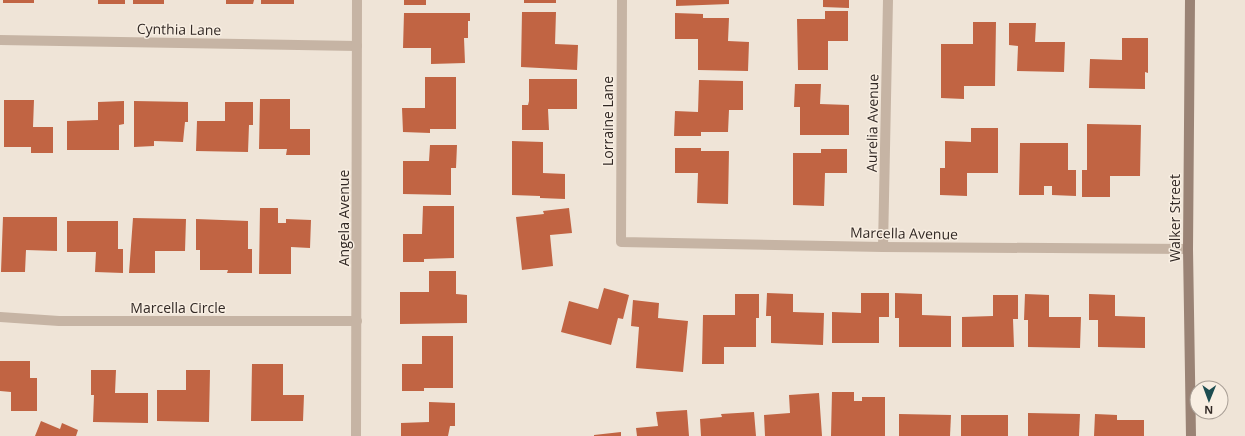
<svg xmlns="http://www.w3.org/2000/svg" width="1245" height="436" viewBox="0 0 1245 436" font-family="'Open Sans',sans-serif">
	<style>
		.building { fill: #c16443 }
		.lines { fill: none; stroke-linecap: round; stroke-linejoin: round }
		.street { stroke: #c6b4a4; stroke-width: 10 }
		.secondary { stroke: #9a8375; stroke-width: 10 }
		.labels { text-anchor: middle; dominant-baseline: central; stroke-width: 3; stroke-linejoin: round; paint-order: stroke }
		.street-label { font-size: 14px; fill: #322925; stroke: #f8eee2 }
	</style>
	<rect width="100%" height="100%" fill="#efe4d7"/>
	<g class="building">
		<rect x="3" y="0" width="31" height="3"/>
		<rect x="98" y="0" width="27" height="4"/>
		<rect x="133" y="0" width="31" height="4"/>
		<polygon points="226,0 254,0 253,4 226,4"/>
		<rect x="261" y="0" width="33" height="4"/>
		<rect x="404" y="0" width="22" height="5"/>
		<rect x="524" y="0" width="32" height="3"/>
		<polygon points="676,0 729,0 729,4 676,6"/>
		<polygon points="823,0 849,0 849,8 823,7"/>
		<polygon points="825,11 848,11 848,41 828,41 828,70 798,70 797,19 825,19"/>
		<polygon points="522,12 556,12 555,44 578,45 577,70 521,67"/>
		<polygon points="404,13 470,13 470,21 468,21 468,38 464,38 465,63 431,64 431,48 403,48"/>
		<polygon points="675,13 703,14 703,18 729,18 728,41 749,42 748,71 698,70 698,39 675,39"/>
		<polygon points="973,22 996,22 995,86 964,86 964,99 941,98 941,44 973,44"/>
		<polygon points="1009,23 1036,23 1035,42 1065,42 1064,72 1017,71 1018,46 1009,45"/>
		<polygon points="1122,38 1148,38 1148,73 1145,72 1145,89 1089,88 1090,59 1122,60"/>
		<polygon points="425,77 456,77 456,129 430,129 430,133 403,132 402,108 425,108"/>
		<polygon points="529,79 577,79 577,109 548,109 549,130 522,130 522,105 528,105 529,101"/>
		<polygon points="699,80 743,81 743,110 729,110 728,132 701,132 701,136 674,136 675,111 698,112"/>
		<polygon points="795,84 821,84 820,104 849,105 849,135 800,135 800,107 794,107"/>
		<polygon points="260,99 290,99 290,129 310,129 310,155 286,155 287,149 259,149"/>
		<polygon points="4,100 34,100 33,127 53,127 53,153 31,153 31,147 4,147"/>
		<polygon points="124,101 124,124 119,125 119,150 67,150 67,121 98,120 98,102"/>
		<polygon points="134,101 188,102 188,122 185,122 183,142 154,141 154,146 134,147"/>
		<polygon points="225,102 253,102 253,125 249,125 248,152 196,151 197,121 225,121"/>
		<polygon points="1087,124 1141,125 1140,176 1110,176 1110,197 1082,197 1082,170 1087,170"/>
		<polygon points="971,128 998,128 998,173 967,173 967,196 940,195 940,168 945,168 945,141 971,142"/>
		<polygon points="512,141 543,142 543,173 565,174 565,199 540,198 540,196 512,195"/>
		<polygon points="1020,143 1068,143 1068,170 1076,170 1076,196 1052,195 1052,186 1044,186 1044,195 1019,195"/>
		<polygon points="430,145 457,145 456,168 451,168 451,195 403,194 403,161 429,161"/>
		<polygon points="675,148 701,148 701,151 729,151 728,204 697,203 698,173 675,173"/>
		<polygon points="821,149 847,149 847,173 825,173 824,206 793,205 793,153 821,153"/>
		<polygon points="423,206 454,206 454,258 424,259 424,262 403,262 403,234 422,234"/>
		<polygon points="260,208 278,208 278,223 286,223 286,219 311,220 310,248 291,247 291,274 259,274"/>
		<polygon points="569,208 572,233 550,235 553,266 522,270 516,217 544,214 543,211"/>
		<polygon points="3,217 57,217 57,251 26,250 25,272 1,272"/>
		<polygon points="133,218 186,219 185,251 155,251 155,273 129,273"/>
		<polygon points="196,219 248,221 248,249 252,249 252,273 227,273 228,270 200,270 200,250 196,250"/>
		<polygon points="67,221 118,221 118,249 123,249 123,273 95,272 96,252 67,252"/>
		<polygon points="429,271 456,271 456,294 467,295 467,323 400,324 400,292 429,292"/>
		<polygon points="604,288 629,295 623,319 618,318 611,345 561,332 569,301 598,309"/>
		<polygon points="767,293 793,294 793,312 824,313 823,345 771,343 771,316 766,316"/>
		<polygon points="861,293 889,293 889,317 879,317 879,343 832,343 832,312 861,313"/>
		<polygon points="895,293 922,294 922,315 951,316 951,347 899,347 899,318 895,318"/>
		<polygon points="735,294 759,294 759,318 756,318 756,347 724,347 724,364 702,364 703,315 735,315"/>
		<polygon points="1025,294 1049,295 1049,317 1081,317 1080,348 1028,347 1028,320 1024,320"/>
		<polygon points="1089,294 1115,295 1115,316 1145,317 1145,348 1098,347 1098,320 1089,320"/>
		<polygon points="993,295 1018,295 1018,319 1013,319 1014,347 962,347 962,317 993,316"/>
		<polygon points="633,300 659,303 658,318 688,321 683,372 636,368 639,327 631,326"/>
		<polygon points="422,336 453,336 453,388 424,388 424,391 402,391 402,364 422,364"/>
		<polygon points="0,361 30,361 30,378 37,378 37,411 11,411 11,392 0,391"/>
		<polygon points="252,364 283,364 283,395 304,395 303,421 251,421"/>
		<polygon points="91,370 116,370 115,393 148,393 148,423 93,422 94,395 91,395"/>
		<polygon points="186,370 210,370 209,422 157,421 157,390 186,390"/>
		<polygon points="832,392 854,392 854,401 862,401 862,397 885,397 885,436 831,436"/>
		<polygon points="819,393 822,436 765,436 764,415 790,413 789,395"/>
		<polygon points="429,402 455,403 455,426 450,426 448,436 401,436 401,423 429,422"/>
		<polygon points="687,410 689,436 637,436 636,428 658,426 656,412"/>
		<polygon points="754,412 756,436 701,436 700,419 722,417 721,414"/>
		<polygon points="1028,413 1080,414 1079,436 1028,436"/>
		<polygon points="899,414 951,415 950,436 899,436"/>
		<polygon points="1095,414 1117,415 1117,420 1144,420 1144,436 1094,436"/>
		<rect x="961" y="415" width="47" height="21"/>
		<polygon points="41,421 60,429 62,423 78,430 76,436 35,436"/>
		<polygon points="621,432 621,436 594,436 594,435"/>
	</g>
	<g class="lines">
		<g class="street">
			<polyline points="622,0 621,242 883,247 1188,249"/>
			<polyline points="0,40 357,46"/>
			<polyline points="883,247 888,0"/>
			<polyline points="0,317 59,321 357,321"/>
			<polyline points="356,436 357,0"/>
		</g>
		<polyline class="secondary" points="1190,0 1188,249 1191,436"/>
	</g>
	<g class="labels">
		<g class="street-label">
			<text transform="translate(179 29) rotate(1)">Cynthia Lane</text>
			<text transform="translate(607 121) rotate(-90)">Lorraine Lane</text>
			<text transform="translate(872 123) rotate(-89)">Aurelia Avenue</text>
			<text transform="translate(343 218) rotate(-90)">Angela Avenue</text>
			<text transform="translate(1174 218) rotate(-90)">Walker Street</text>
			<text transform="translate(904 233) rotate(1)">Marcella Avenue</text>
			<text x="178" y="307">Marcella Circle</text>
		</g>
	</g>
	<g transform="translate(1209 400) rotate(181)"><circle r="19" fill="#f8eee2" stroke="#a99f96"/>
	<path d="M0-3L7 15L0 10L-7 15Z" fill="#1d4d51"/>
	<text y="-6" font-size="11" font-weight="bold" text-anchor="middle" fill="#322925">N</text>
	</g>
</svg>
